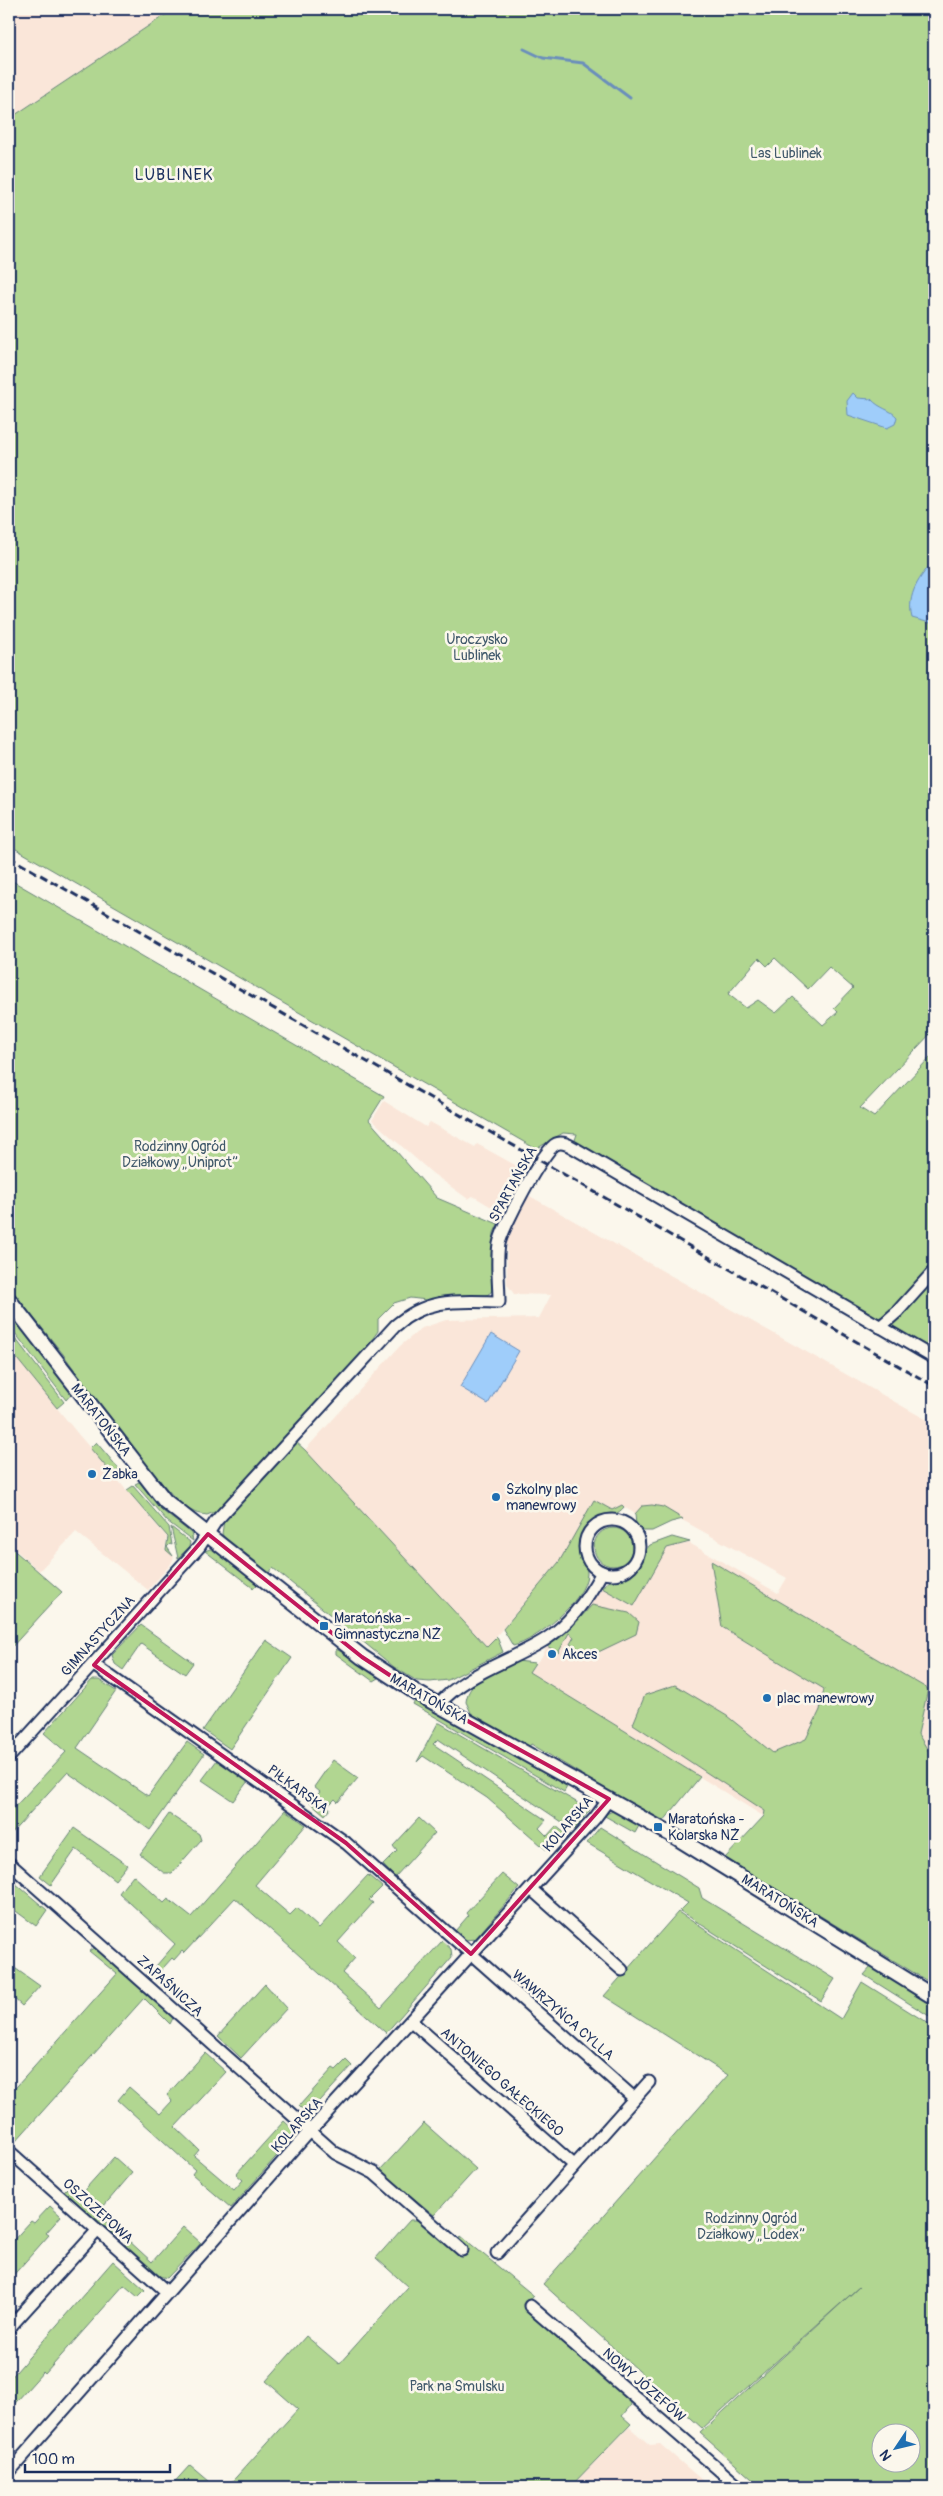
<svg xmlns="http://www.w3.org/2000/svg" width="943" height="2496" viewBox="0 0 943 2496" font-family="Pangolin,sans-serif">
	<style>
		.built { fill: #fae6d9 }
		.green { fill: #b1d691; stroke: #668278; fill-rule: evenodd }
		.water { fill: #9fcdfa; stroke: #6a8ebc }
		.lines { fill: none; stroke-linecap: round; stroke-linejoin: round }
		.stream { stroke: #6a8ebc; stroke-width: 3 }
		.minor-casing { stroke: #1b2f5e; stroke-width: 15 }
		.major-casing { stroke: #1b2f5e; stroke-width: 18 }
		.minor { stroke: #fbf7ec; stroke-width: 11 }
		.major { stroke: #fbf7ec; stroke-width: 14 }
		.rail { stroke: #1b2f5e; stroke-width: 3; stroke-dasharray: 8 4; stroke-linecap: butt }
		.marked { fill: none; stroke: #c2185b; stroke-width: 4; stroke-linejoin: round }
		.poi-dot { fill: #1f6fb2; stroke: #fbf7ec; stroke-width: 2 }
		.labels { text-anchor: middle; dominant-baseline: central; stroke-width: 5; stroke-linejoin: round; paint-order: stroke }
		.park-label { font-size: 14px; fill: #40596b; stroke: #fbf7ec }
		.street-label { font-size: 14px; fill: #1b2f5e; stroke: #fbf7ec }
		.poi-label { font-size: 14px; fill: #1b2f5e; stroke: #fbf7ec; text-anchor: start }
		.quarter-label { font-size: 16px; letter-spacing: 1px; fill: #1b2f5e; stroke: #fbf7ec }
	</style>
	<rect width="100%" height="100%" fill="#fbf7ec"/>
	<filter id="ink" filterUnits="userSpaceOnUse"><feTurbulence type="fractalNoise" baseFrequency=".02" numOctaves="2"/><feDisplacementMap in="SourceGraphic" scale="10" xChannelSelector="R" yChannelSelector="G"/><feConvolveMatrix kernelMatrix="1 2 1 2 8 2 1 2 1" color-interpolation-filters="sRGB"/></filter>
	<g filter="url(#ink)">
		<g class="built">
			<polygon points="9,9 174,9 9,119"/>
			<polygon points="384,1101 426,1127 430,1122 475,1147 477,1144 526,1171 515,1190 499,1209 495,1209 473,1196 468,1199 432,1173 372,1120"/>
			<polygon points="528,1195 934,1424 934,1788 843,1865 529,1672 542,1656 547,1646 580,1619 602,1588 634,1606 667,1548 689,1543 778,1593 787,1578 655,1505 646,1520 622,1506 612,1510 594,1501 559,1562 487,1647 305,1450 400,1346 422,1328 446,1320 539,1318 551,1295 514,1294 507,1284 507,1241"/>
			<polygon points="9,1349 78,1434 167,1537 165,1549 174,1557 171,1564 148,1590 76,1532 39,1571 9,1544"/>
			<polygon points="629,2427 650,2445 660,2444 710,2487 570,2487"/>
		</g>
		<g class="green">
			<path d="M174 9H934V1030L860 1108 874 1117 934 1053V1265L889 1313 876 1319 574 1143 577 1134 563 1133 536 1149 9 845V119ZM759 958 767 966 775 958 808 989 829 967 853 988 834 1008 838 1012 823 1025 793 997 776 1013 758 1000 746 1008 728 994Z"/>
			<polygon points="9,879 384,1096 369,1120 437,1198 498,1224 494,1233 492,1291 486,1296 427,1300 410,1298 394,1303 378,1319 378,1331 364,1351 223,1506 217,1511 207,1515 196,1513 182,1506 131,1448 63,1354 9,1287"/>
			<polygon points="934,1279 934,1353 887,1327"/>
			<polygon points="9,1310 72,1393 66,1400 9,1325"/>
			<polygon points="9,1330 64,1402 57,1408 9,1349"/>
			<polygon points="295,1441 305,1450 487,1647 497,1637 503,1652 448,1680 430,1682 417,1681 394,1667 273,1568 268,1574 228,1542 222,1534 224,1520"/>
			<polygon points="96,1442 119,1469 113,1475 90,1448"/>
			<polygon points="141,1481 164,1512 191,1533 193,1541 167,1521 135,1484"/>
			<polygon points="133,1486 169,1527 172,1545 170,1544 167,1547 173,1556 166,1550 168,1537 127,1490"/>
			<path d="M594 1500 612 1510 622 1505 624 1507C613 1521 594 1514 583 1533 575 1548 587 1559 587 1574 586 1600 536 1641 513 1646L503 1629 559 1562Z"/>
			<polygon points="652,1505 663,1507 683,1519 671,1522 652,1531 641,1531 636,1525 635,1514 642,1506"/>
			<polygon points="171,1527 190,1542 189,1547 178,1558"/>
			<circle cx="613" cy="1547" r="19"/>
			<path d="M672 1537 690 1542 667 1548 634 1606 602 1588C607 1578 621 1580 630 1575 641 1567 641 1554 650 1545Z"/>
			<polygon points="9,1546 62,1592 9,1650"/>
			<polygon points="210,1549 217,1550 260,1583 253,1588 205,1551"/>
			<polygon points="711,1561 928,1689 918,1734 934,1760 934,1985 725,1858 764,1816 765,1811 633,1724 645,1695 675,1685 727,1716 773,1753 806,1739 820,1710 824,1689 722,1627"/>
			<polygon points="592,1605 629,1613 639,1622 636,1634 590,1656 570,1644 574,1637 569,1633 558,1653 547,1646 569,1630"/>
			<polygon points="141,1625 188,1659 193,1663 185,1674 141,1644 123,1670 115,1664 112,1655"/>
			<polygon points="266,1640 292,1658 230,1749 203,1730"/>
			<polygon points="336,1649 354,1659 378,1678 373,1681 336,1654"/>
			<path d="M517 1661 535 1663 529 1672 700 1777 663 1822 580 1777 581 1774 531 1744 528 1748 473 1717 466 1702C468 1678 499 1670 517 1661Z"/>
			<polygon points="92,1680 99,1680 116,1691 77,1748 148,1796 187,1742 204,1754 150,1830 67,1772 9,1836 9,1813 66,1752 44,1733"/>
			<polygon points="415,1700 568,1785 564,1792 413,1704"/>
			<polygon points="438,1723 440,1723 590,1810 574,1830 438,1739 433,1744 546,1820 539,1828 547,1836 556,1826 566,1834 549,1852 487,1798 423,1756 417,1762"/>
			<polygon points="217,1760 248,1781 233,1801 202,1780"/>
			<polygon points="333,1760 358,1778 338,1802 335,1799 328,1806 330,1809 325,1815 310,1802 320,1792 314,1787"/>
			<polygon points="285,1810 306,1825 255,1885 290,1915 297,1908 319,1928 368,1875 382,1887 369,1900 373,1903 338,1942 355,1958 342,1973 381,2008 442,1941 451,1949 452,1957 386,2033 235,1898 184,1953 182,1951 174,1960 172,1958 155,1977 150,1973 175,1944 119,1893 133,1875 164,1903 168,1899 191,1917"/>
			<polygon points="613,1811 640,1824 635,1833 603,1815"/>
			<polygon points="169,1814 199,1834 201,1840 172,1873 164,1873 140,1854"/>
			<polygon points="419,1818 435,1833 395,1877 383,1865 397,1851 393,1846"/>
			<polygon points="600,1827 699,1888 702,1898 835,1979 821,2001 680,1911 688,1903 587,1843"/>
			<polygon points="74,1828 127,1865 115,1880 76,1849 51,1885 40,1876"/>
			<polygon points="502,1874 519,1888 475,1939 465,1940 455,1931 468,1916 466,1913"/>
			<polygon points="9,1878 47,1910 36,1926 9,1906"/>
			<path d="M678 1912 841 2019 862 1982 934 2027V2487H761L700 2433 859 2287 702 2428 543 2284 728 2075 604 1996ZM880 2434H910V2464H880Z"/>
			<polygon points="95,1947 174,2016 170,2024 144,1998 15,2142 9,2137 9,2095 117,1974 89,1951"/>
			<polygon points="9,1964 40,1986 22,2006 9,1994"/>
			<polygon points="871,1967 934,2006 934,2019 864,1975"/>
			<polygon points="265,1984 287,2008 241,2058 218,2036"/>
			<polygon points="205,2053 226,2072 175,2127 199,2150 194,2156 234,2190 243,2180 236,2174 284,2121 297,2133 231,2208 192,2174 195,2170 118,2100 129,2087 160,2114 172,2101 167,2095"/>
			<polygon points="346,2060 352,2066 310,2112 305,2112 299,2106 333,2068 336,2070"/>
			<polygon points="424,2123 476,2169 434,2215 380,2170"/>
			<polygon points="114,2157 132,2173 97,2214 117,2232 114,2235 64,2191 67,2188 78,2197"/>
			<polygon points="50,2206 61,2216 46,2233 49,2235 9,2280 9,2245 31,2221 34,2223"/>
			<polygon points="410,2220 421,2220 456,2242 461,2236 534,2296 523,2308 630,2399 631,2405 622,2416 631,2424 570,2487 227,2487 298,2409 266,2381 306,2336 339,2364 408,2287 376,2258"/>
			<polygon points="183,2227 201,2243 167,2278 159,2276 125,2246 127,2239 152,2262"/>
			<polygon points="113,2261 145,2290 138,2297 124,2285 45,2374 43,2372 9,2410 9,2380"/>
			<polygon points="190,2465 216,2487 170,2487"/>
		</g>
		<g class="water">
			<path d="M853 393 858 398 871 399C880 409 890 409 897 417L895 424 887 428 848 415 847 401Z"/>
			<path d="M934 560V624L912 618C906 594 920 577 934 560Z"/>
			<polygon points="491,1334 519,1351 488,1404 460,1387"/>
		</g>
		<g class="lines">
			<polyline class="stream" points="524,49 543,58 583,63 630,98"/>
			<defs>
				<g id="minor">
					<polyline points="880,1327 897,1312 934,1271"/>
					<circle cx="612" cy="1547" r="27"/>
					<polyline points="94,1665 346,1843 634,2098"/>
					<path d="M438 1705C467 1672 510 1662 546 1639 571 1623 588 1598 602 1572"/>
					<path d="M9 1757 199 1547 216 1521 395 1326C428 1297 458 1301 499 1302 499 1283 496 1262 499 1244 502 1228 543 1150 556 1144 562 1141 569 1145 574 1148L934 1358"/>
					<polyline points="9,1863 335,2153 374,2173 462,2250"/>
					<polyline points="531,1889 622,1970"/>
					<polyline points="411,2021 574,2165"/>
					<polyline points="9,2151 167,2292"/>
					<polyline points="497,2253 649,2082"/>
					<polyline points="530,2306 739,2487"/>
					<polyline points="9,2328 97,2231"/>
					<polyline points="9,2472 310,2131 595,1818 609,1799"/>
				</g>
				<polyline id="major" points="9,1300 165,1501 362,1657 417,1693 679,1839 934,1997"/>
			</defs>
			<use href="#minor" class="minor-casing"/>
			<use href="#major" class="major-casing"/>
			<use href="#minor" class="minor"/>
			<use href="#major" class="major"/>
			<polyline class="rail" points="9,857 934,1386"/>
		</g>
	</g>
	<path class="marked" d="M208 1534 362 1657 417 1693 609 1799 471 1954 346 1843 94 1665Z"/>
	<g class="poi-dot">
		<circle cx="92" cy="1474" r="5"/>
		<circle cx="496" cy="1497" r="5"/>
		<rect x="319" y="1621" width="10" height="10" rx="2.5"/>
		<circle cx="552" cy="1654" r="5"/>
		<circle cx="767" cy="1698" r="5"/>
		<rect x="653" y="1822" width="10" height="10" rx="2.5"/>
	</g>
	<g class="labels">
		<g class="park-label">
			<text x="786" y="153">Las Lublinek</text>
			<text x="477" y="639">Uroczysko<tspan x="477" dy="16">Lublinek</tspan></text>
			<text x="180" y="1146">Rodzinny Ogród<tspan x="180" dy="16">Działkowy „Uniprot”</tspan></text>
			<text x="751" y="2218">Rodzinny Ogród<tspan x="751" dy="16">Działkowy „Lodex”</tspan></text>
			<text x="457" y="2386">Park na Smulsku</text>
		</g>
		<g class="street-label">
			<text transform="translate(513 1184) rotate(-61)">SPARTAŃSKA</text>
			<text transform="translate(101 1420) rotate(52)">MARATOŃSKA</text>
			<text transform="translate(98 1636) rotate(-48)">GIMNASTYCZNA</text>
			<text transform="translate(429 1699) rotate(30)">MARATOŃSKA</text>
			<text transform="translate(298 1789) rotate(36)">PIŁKARSKA</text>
			<text transform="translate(568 1824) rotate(-49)">KOLARSKA</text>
			<text transform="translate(780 1901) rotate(32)">MARATOŃSKA</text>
			<text transform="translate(170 1986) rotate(42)">ZAPAŚNICZA</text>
			<text transform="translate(563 2015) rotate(41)">WAWRZYŃCA CYLLA</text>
			<text transform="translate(502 2082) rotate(41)">ANTONIEGO GAŁECKIEGO</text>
			<text transform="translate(297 2125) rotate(-48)">KOLARSKA</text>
			<text transform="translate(98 2211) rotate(42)">OSZCZEPOWA</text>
			<text transform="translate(644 2385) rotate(41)">NOWY JÓZEFÓW</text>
		</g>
		<g class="poi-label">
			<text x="102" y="1474">Żabka</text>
			<text x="506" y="1489">Szkolny plac<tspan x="506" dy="16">manewrowy</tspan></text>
			<text x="334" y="1618">Maratońska -<tspan x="334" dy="16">Gimnastyczna NŻ</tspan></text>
			<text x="562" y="1654">Akces</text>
			<text x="777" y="1698">plac manewrowy</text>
			<text x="668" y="1819">Maratońska -<tspan x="668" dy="16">Kolarska NŻ</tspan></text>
		</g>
		<g class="quarter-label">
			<text x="174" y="175">LUBLINEK</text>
		</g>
	</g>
	<rect width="943" height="2496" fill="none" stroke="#fbf7ec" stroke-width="30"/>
	<rect x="15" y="15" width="913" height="2466" fill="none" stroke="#1b2f5e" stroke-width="2" filter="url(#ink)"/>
	<g transform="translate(896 2448) rotate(235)"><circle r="24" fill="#fbf7ec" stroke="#a1a7b3"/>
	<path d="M0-4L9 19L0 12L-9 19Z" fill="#1f6fb2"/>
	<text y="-8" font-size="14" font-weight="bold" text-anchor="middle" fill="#1b2f5e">N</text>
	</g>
	<path d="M25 2464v8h145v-8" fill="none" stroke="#1b2f5e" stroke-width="2.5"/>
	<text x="32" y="2464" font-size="15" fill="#1b2f5e" stroke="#fbf7ec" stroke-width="4" paint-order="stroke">100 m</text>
</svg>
